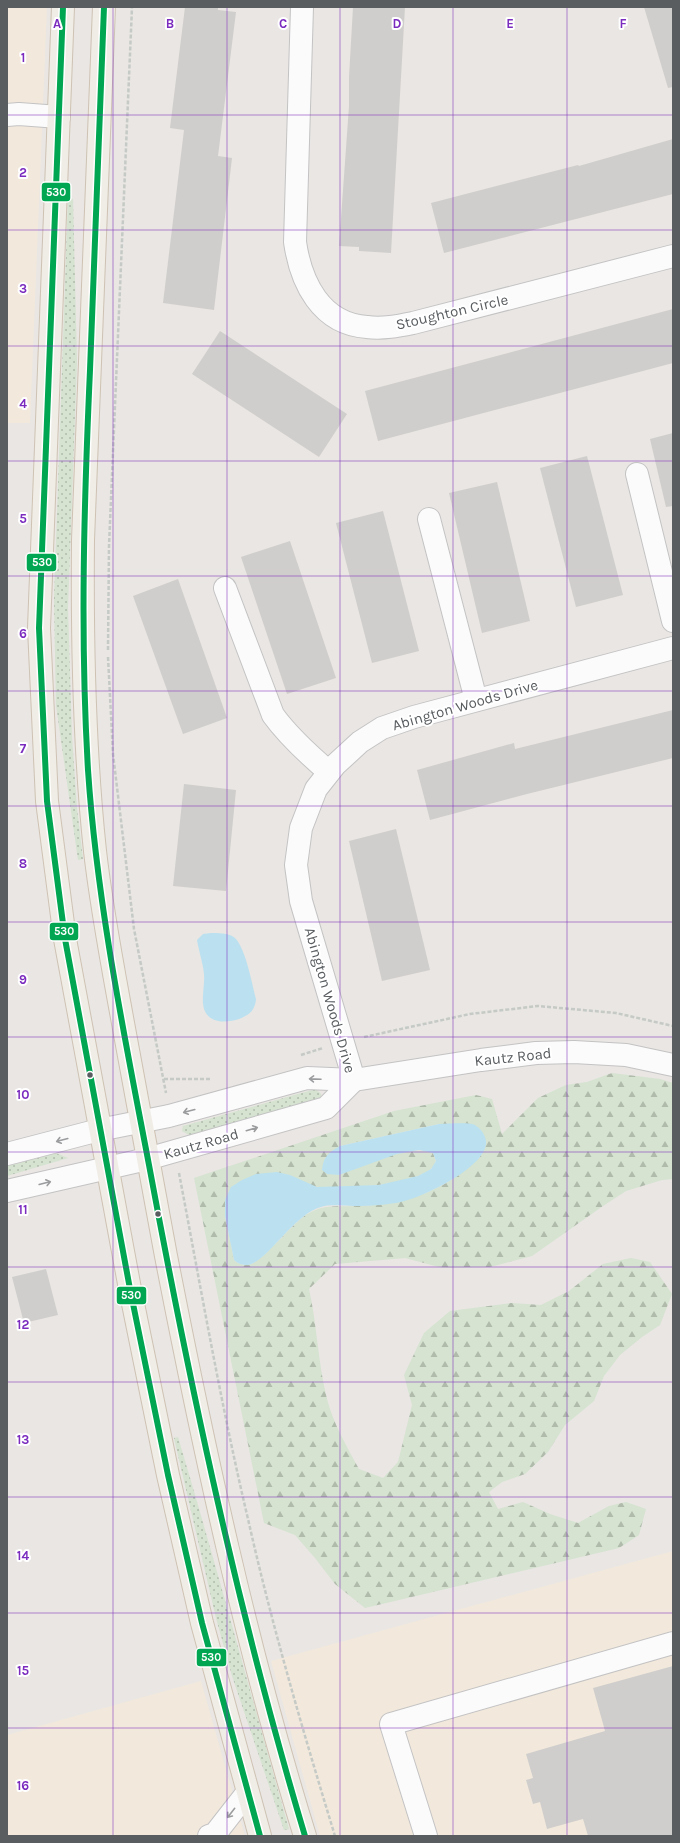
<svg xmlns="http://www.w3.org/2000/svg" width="680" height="1843" viewBox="0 0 680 1843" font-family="Karla,sans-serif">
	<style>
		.commercial { fill: #f2e9dc }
		.grass { fill: url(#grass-dots) }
		.forest { fill: url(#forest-firs); fill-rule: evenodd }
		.water { fill: #bbe1f0 }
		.building { fill: #d0cecc }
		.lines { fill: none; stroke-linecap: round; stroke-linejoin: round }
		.minor-casing { stroke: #c4c3c4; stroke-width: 24 }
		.major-casing { stroke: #cec2b3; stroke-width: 24 }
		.path { stroke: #c5cac6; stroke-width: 2.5; stroke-dasharray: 4 2; stroke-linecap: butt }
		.minor { stroke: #fcfbfb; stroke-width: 22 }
		.major { stroke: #f0ede6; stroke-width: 22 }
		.bus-1-casing { stroke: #fff; stroke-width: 9 }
		.bus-1 { stroke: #00a651; stroke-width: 6 }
		.oneway { stroke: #9a9c9e }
		.grid { fill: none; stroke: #7b2cbf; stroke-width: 1; stroke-opacity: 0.55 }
		.bus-dot { fill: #595d60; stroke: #fff; stroke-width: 1.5 }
		.labels { text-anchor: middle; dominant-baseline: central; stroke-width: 4; stroke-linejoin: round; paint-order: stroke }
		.street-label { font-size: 15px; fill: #595d60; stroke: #fff }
		.grid-label { font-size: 13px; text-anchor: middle; font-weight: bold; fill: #7b2cbf; stroke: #fff; stroke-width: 4; stroke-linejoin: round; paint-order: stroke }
		.line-badge { stroke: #fff; stroke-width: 1.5 }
		.badge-label { font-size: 11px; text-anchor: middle; font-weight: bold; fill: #fff }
	</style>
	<defs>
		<pattern id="grass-dots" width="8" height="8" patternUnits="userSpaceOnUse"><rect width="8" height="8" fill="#d5e3d0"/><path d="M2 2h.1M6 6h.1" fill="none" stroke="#b0bbac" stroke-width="1.8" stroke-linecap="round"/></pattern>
		<pattern id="forest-firs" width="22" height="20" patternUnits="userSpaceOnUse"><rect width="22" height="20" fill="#d5e3d0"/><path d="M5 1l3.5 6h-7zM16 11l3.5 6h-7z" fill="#b0bbac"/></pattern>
	</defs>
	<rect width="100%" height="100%" fill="#e9e6e3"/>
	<g class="commercial">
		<polygon points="7,7 47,7 30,423 7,423"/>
		<polygon points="673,1551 673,1836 320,1836 271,1661"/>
		<polygon points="201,1681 245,1836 7,1836 7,1735"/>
	</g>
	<g class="grass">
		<polygon points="68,198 73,199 77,361 68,608 72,737 77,808 83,859 78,860 56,705 54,599"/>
		<polygon points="316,1089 321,1094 321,1103 191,1136 182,1131 183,1126"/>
		<polygon points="56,1153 68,1158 7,1176 7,1166"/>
		<path d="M178 1437C217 1568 252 1699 289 1829L284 1830 232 1676 216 1618 174 1438Z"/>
	</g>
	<path class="forest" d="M612 1073 660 1079 673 1083V1179L662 1180 626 1191 603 1206 532 1256 490 1267 443 1268 405 1258 335 1264 309 1289C317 1325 318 1363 327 1399 333 1423 347 1447 359 1469L383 1478 398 1462 412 1405 404 1375 424 1333 450 1311 511 1303 541 1305 569 1291 603 1264 631 1258 650 1262 672 1294 660 1325 642 1337 620 1355 604 1376 594 1401 565 1425 548 1452 525 1474 502 1482 489 1492 498 1509 523 1502 550 1514 578 1523 609 1506 626 1502 646 1509 639 1535 619 1548 365 1608 335 1584 315 1558 295 1535 264 1523 194 1178 394 1111 476 1095 492 1099 502 1134 538 1098 566 1085 587 1082ZM439 1124H461L476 1160C444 1192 402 1205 357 1206 342 1207 327 1204 313 1211 293 1219 265 1262 248 1265 242 1265 238 1264 234 1260L225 1216 290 1175C299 1180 309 1186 319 1187 342 1190 413 1185 431 1169 433 1167 435 1163 436 1161L433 1153C407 1144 364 1165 339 1175L340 1146Z"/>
	<g class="water">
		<path d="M211 933C218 933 226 933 232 936 245 942 252 985 256 999 255 1011 249 1015 239 1019 227 1023 209 1024 204 1009 201 998 205 985 204 974 203 963 199 952 197 940L203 934Z"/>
		<path d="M439 1124C448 1124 468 1122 475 1125 480 1128 483 1132 485 1137 495 1162 430 1193 411 1199 394 1205 372 1206 354 1206 343 1206 331 1204 321 1207 294 1214 267 1262 248 1265 242 1265 238 1264 234 1260L225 1216V1200L231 1187 242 1180 256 1174 277 1172 290 1175 317 1187 379 1185 418 1176 431 1169 436 1161 433 1153 419 1150 397 1154 339 1175 327 1174 322 1170C323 1157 329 1152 340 1146Z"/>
	</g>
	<g class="building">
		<polygon points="185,7 218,7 218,10 236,12 218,156 232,158 214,310 163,303 184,130 170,128"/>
		<polygon points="353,7 405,7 391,253 359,251 359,247 339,246 349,106 349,77"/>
		<polygon points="644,7 673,7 673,87 668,88"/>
		<polygon points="673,139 673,194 444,253 431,203 578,165 579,166"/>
		<polygon points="673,309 673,363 378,441 365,391"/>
		<polygon points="220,331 347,414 319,457 192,374"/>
		<polygon points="673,433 673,506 666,507 650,439"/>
		<polygon points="587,456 623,595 576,607 540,468"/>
		<polygon points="497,482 530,621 482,633 449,493"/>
		<polygon points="383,511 419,651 372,663 336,523"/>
		<polygon points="290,541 336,678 287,694 241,557"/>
		<polygon points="178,579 227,718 183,734 133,596"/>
		<polygon points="673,710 673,758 527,794 430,820 417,770 514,743 515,749"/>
		<polygon points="184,784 236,790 226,891 173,886"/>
		<polygon points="396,829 430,970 382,981 349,841"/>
		<polygon points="46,1269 58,1315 24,1323 12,1277"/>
		<polygon points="673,1666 673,1836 588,1836 583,1819 547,1829 540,1802 533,1804 526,1780 533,1778 526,1754 605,1731 593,1688"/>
	</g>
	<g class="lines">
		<defs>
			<g id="minor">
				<path d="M302 7 295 242C301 283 321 324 367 327 383 329 398 326 413 323L673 256"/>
				<polyline points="7,115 19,114 59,117"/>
				<polyline points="637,474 673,621"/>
				<polyline points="429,519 476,700"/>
				<path d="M225 588 273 715C289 737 309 755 329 772"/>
				<polyline points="354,1080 301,901 296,865 301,828 316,789 335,765 360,742 382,728 414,717 673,648"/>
				<polyline points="7,1154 99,1130 169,1116 307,1078 354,1080 481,1060 536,1053 574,1052 626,1055 673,1065"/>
				<polyline points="7,1191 147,1159 326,1108 354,1080"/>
				<polyline points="209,1836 215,1834 247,1793"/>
				<polyline points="426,1836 391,1724 673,1643"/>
			</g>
			<g id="major">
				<polyline points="63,7 39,628 47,801 65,939 130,1289 168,1475 202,1623 260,1836"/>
				<path d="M104 7 83 540C82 644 84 748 95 851 102 913 114 973 125 1034 138 1108 152 1182 166 1256 204 1451 246 1646 305 1836"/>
			</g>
		</defs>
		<use href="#minor" class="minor-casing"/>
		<use href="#major" class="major-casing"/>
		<g class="path">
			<polyline points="108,650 109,546 132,7"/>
			<polyline points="108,657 113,754 134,929 166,1093"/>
			<polyline points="364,1037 470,1014 538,1006 616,1013 673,1026"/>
			<polyline points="301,1055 323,1048"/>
			<polyline points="164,1079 211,1079"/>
			<path d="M179 1173C201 1289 221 1405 248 1519 272 1626 303 1731 335 1836"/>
		</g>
		<use href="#minor" class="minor"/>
		<use href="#major" class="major"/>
		<defs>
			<g id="bus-1">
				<polyline points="63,7 39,628 47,801 65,939 130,1289 168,1475 202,1623 260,1836"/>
				<path d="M104 7C99 128 94 249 90 370 84 503 80 636 88 770 97 903 124 1034 149 1165 191 1391 239 1616 305 1836"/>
			</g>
		</defs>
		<use href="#bus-1" class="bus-1-casing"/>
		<use href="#bus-1" class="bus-1"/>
	</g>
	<defs><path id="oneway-shaft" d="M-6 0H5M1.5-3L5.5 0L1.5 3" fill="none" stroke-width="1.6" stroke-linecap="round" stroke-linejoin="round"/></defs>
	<g class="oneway">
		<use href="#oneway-shaft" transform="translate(315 1079) rotate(-178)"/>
		<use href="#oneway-shaft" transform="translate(189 1111) rotate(165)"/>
		<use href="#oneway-shaft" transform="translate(252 1129) rotate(-16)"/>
		<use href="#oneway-shaft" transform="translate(62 1140) rotate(165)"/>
		<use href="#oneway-shaft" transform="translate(45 1183) rotate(-14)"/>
		<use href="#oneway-shaft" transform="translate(231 1813) rotate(128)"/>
	</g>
	<path class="grid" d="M113 7V1836M227 7V1836M340 7V1836M453 7V1836M567 7V1836M7 115H673M7 230H673M7 346H673M7 461H673M7 576H673M7 691H673M7 806H673M7 922H673M7 1037H673M7 1152H673M7 1267H673M7 1382H673M7 1497H673M7 1613H673M7 1728H673"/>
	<g class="bus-dot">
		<circle cx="90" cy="1075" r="3.5"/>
		<circle cx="158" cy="1214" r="3.5"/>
	</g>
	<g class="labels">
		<g class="street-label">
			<text transform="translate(452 312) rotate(-13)">Stoughton Circle</text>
			<text transform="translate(465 705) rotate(-16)">Abington Woods Drive</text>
			<text transform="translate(330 1000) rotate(74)">Abington Woods Drive</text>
			<text transform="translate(513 1057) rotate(-6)">Kautz Road</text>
			<text transform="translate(201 1144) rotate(-16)">Kautz Road</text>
		</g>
	</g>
	<g class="grid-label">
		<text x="57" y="28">A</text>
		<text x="170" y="28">B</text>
		<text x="283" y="28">C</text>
		<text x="397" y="28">D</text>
		<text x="510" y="28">E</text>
		<text x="623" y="28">F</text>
		<text x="23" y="62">1</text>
		<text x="23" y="177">2</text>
		<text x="23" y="293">3</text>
		<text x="23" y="408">4</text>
		<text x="23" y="523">5</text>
		<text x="23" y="638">6</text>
		<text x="23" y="753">7</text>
		<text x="23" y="868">8</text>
		<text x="23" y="984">9</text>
		<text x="23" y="1099">10</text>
		<text x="23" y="1214">11</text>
		<text x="23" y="1329">12</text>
		<text x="23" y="1444">13</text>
		<text x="23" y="1560">14</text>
		<text x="23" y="1675">15</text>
		<text x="23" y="1790">16</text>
	</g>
	<g class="line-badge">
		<rect x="41" y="182" width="30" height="20" rx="4" fill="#00a651"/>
		<rect x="26" y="553" width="31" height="19" rx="4" fill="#00a651"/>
		<rect x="49" y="922" width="30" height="19" rx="4" fill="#00a651"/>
		<rect x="116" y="1286" width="31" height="19" rx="4" fill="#00a651"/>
		<rect x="196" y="1648" width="31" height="19" rx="4" fill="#00a651"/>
	</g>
	<g class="badge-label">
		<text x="56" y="196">530</text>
		<text x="42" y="566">530</text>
		<text x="64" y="935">530</text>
		<text x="131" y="1299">530</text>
		<text x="211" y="1661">530</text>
	</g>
	<rect width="680" height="1843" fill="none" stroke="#595d60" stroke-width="16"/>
</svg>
